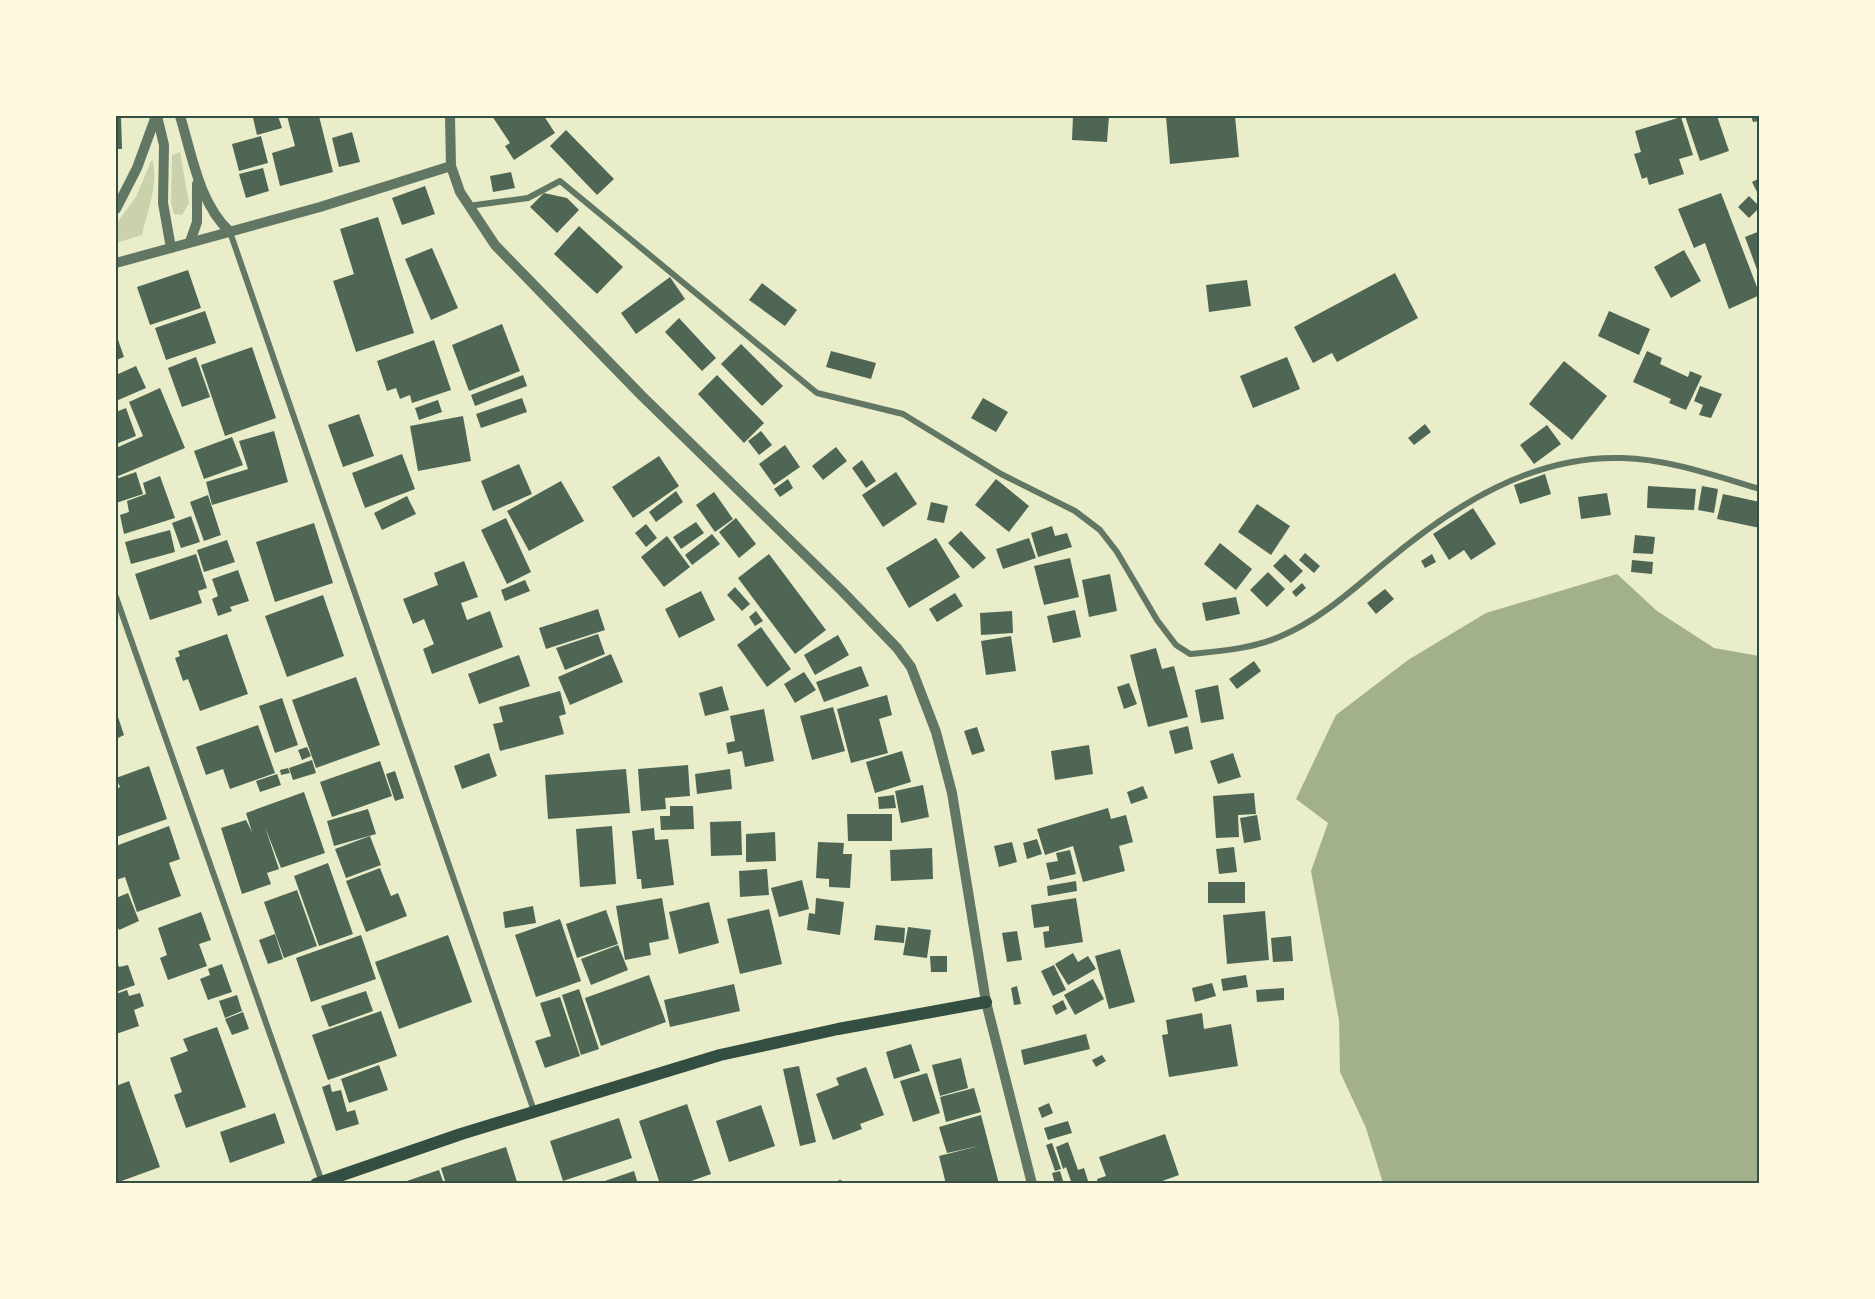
<svg xmlns="http://www.w3.org/2000/svg" width="1875" height="1299" viewBox="0 0 1875 1299" font-family="'Space Grotesk',sans-serif">
	<style>
		.green { fill: #cad2ad }
		.water { fill: #a3b18a }
		.building { fill: #4f6655 }
		.lines { fill: none; stroke-linecap: round; stroke-linejoin: round }
		.minor { stroke: #617663; stroke-width: 6 }
		.tertiary { stroke: #617663; stroke-width: 10 }
		.secondary { stroke: #344e41; stroke-width: 12 }
		.neatline { fill: none; stroke: #344e41; stroke-width: 2 }
	</style>
	<rect width="100%" height="100%" fill="#e9edc9"/>
	<g class="green">
		<polygon points="180,152 189,203 182,215 174,214 171,203 172,155"/>
		<path d="M152 159C160 182 147 212 142 235L116 243V224L136 197Z"/>
	</g>
	<polygon class="water" points="1617,574 1657,611 1714,648 1759,656 1759,1183 1383,1183 1366,1128 1340,1072 1339,1020 1311,871 1328,823 1296,799 1336,715 1408,660 1486,613"/>
	<g class="building">
		<polygon points="261,116 278,116 282,128 257,135 253,118"/>
		<polygon points="287,116 319,116 333,172 280,186 272,153 295,146"/>
		<polygon points="492,116 544,116 555,133 514,160 505,146 510,143"/>
		<polygon points="1073,116 1109,116 1107,142 1072,140"/>
		<polygon points="1166,116 1235,116 1239,157 1170,164"/>
		<polygon points="1685,116 1717,116 1729,151 1700,161"/>
		<polygon points="1751,116 1760,116 1760,121 1753,122"/>
		<polygon points="116,117 121,117 122,149 116,149"/>
		<polygon points="1681,117 1693,155 1679,159 1684,174 1649,185 1647,177 1642,179 1634,154 1641,152 1635,131"/>
		<polygon points="566,130 614,179 597,195 550,146"/>
		<polygon points="352,132 360,162 339,167 332,138"/>
		<polygon points="261,136 268,163 239,171 232,144"/>
		<polygon points="263,168 269,191 246,198 239,174"/>
		<polygon points="511,172 515,188 493,192 490,176"/>
		<polygon points="1760,178 1760,198 1752,182"/>
		<polygon points="425,186 435,214 402,225 392,198"/>
		<polygon points="544,193 567,198 579,210 557,233 530,207"/>
		<polygon points="1721,193 1760,295 1729,309 1705,243 1694,248 1678,209"/>
		<polygon points="1749,196 1760,207 1749,218 1738,207"/>
		<polygon points="378,217 414,333 356,352 333,281 354,274 340,229"/>
		<polygon points="579,226 623,267 597,294 554,254"/>
		<polygon points="1760,231 1760,275 1759,275 1745,237"/>
		<polygon points="432,248 458,308 431,320 405,259"/>
		<polygon points="1684,250 1701,281 1671,298 1654,267"/>
		<polygon points="188,270 201,308 150,325 137,287"/>
		<polygon points="1395,273 1418,318 1337,362 1332,353 1313,363 1294,327"/>
		<polygon points="670,277 685,299 636,334 621,313"/>
		<polygon points="1247,280 1251,306 1209,312 1206,285"/>
		<polygon points="762,283 797,310 785,326 749,300"/>
		<polygon points="205,311 216,343 166,360 155,328"/>
		<polygon points="1609,311 1650,329 1639,355 1598,336"/>
		<polygon points="679,318 716,358 702,371 665,332"/>
		<polygon points="502,324 520,371 469,391 452,345"/>
		<polygon points="116,334 124,357 116,360"/>
		<polygon points="434,340 451,390 412,403 410,395 400,399 396,388 387,391 377,361"/>
		<polygon points="741,344 783,386 762,406 721,364"/>
		<polygon points="252,347 276,418 225,436 201,365"/>
		<polygon points="831,351 876,363 871,379 826,367"/>
		<polygon points="1647,351 1662,358 1660,364 1688,377 1690,371 1702,376 1686,410 1669,403 1671,399 1633,382"/>
		<polygon points="196,357 210,397 182,407 168,368"/>
		<polygon points="1287,357 1300,389 1253,408 1240,376"/>
		<polygon points="1564,361 1607,396 1572,440 1529,404"/>
		<polygon points="136,366 146,388 116,401 116,375"/>
		<polygon points="523,375 527,386 475,406 471,395"/>
		<polygon points="717,375 764,423 744,443 698,394"/>
		<polygon points="1700,386 1722,394 1711,418 1699,415 1703,405 1694,401"/>
		<polygon points="160,388 185,448 116,477 116,448 143,436 129,402"/>
		<polygon points="522,398 527,412 481,428 476,414"/>
		<polygon points="983,398 1008,412 996,432 971,418"/>
		<polygon points="438,400 442,412 419,420 415,408"/>
		<polygon points="126,408 136,436 116,444 116,412"/>
		<polygon points="359,414 374,456 343,467 328,425"/>
		<polygon points="463,416 471,461 418,471 410,426"/>
		<polygon points="1425,424 1431,432 1414,445 1408,438"/>
		<polygon points="1547,425 1561,444 1534,464 1520,445"/>
		<polygon points="274,431 288,482 212,505 206,482 248,469 239,441"/>
		<polygon points="761,431 772,445 759,455 748,441"/>
		<polygon points="232,437 243,465 204,479 194,451"/>
		<polygon points="785,445 800,467 774,485 759,464"/>
		<polygon points="836,447 847,461 823,480 812,466"/>
		<polygon points="402,454 415,489 365,508 352,473"/>
		<polygon points="659,456 679,486 633,518 612,487"/>
		<polygon points="862,460 876,481 866,488 852,468"/>
		<polygon points="519,464 532,494 493,511 481,481"/>
		<polygon points="136,472 143,494 116,503 116,479"/>
		<polygon points="896,472 917,504 883,527 862,495"/>
		<polygon points="1545,474 1551,494 1520,504 1514,485"/>
		<polygon points="160,476 175,518 124,534 120,515 129,512 127,501 146,494 143,483"/>
		<polygon points="788,479 793,488 780,497 774,489"/>
		<polygon points="996,479 1029,506 1009,532 975,505"/>
		<polygon points="561,481 584,521 529,551 507,511"/>
		<polygon points="1648,486 1696,489 1694,510 1647,508"/>
		<polygon points="1702,486 1718,489 1714,513 1698,510"/>
		<polygon points="676,491 683,502 656,522 649,512"/>
		<polygon points="714,492 733,519 715,532 696,505"/>
		<polygon points="1607,493 1611,515 1581,519 1578,497"/>
		<polygon points="1723,494 1760,502 1760,528 1717,519"/>
		<polygon points="208,495 221,535 204,541 190,502"/>
		<polygon points="407,496 416,514 382,530 374,513"/>
		<polygon points="931,502 948,506 944,523 927,520"/>
		<polygon points="1257,504 1290,526 1271,555 1238,532"/>
		<polygon points="1473,508 1496,544 1471,560 1464,550 1449,560 1433,534"/>
		<polygon points="191,516 200,542 181,548 172,523"/>
		<polygon points="506,518 531,572 507,584 481,530"/>
		<polygon points="736,518 756,544 739,558 719,532"/>
		<polygon points="696,522 704,533 681,549 673,537"/>
		<polygon points="314,523 333,583 275,602 256,542"/>
		<polygon points="646,524 657,538 646,547 635,533"/>
		<polygon points="1052,526 1055,536 1067,533 1072,547 1038,557 1031,533"/>
		<polygon points="170,530 175,552 131,564 125,542"/>
		<polygon points="961,531 986,558 973,569 948,543"/>
		<polygon points="712,534 720,544 692,565 685,555"/>
		<polygon points="1635,535 1655,537 1653,554 1633,553"/>
		<polygon points="667,536 690,567 664,587 641,557"/>
		<polygon points="936,538 960,577 909,608 886,568"/>
		<polygon points="1029,538 1036,558 1003,569 996,549"/>
		<polygon points="227,540 235,562 204,572 197,550"/>
		<polygon points="1220,543 1252,569 1236,590 1204,564"/>
		<polygon points="1305,553 1320,566 1314,573 1299,560"/>
		<polygon points="196,554 207,588 198,591 202,603 150,620 135,574"/>
		<polygon points="769,554 826,630 795,654 738,578"/>
		<polygon points="1285,554 1303,571 1291,583 1273,566"/>
		<polygon points="1432,554 1436,562 1425,568 1421,561"/>
		<polygon points="1070,558 1079,597 1044,605 1034,566"/>
		<polygon points="1632,560 1653,562 1652,574 1631,572"/>
		<polygon points="464,561 478,597 461,603 467,620 490,611 503,647 432,674 423,649 434,644 424,619 413,624 403,599 438,585 434,573"/>
		<polygon points="238,570 249,601 230,607 232,611 218,616 212,599 218,596 212,579"/>
		<polygon points="1268,572 1285,589 1267,607 1250,590"/>
		<polygon points="1110,574 1117,611 1089,617 1082,580"/>
		<polygon points="525,580 530,591 505,601 501,590"/>
		<polygon points="1302,583 1306,588 1296,597 1292,592"/>
		<polygon points="735,587 750,604 742,611 727,595"/>
		<polygon points="1385,589 1394,599 1376,614 1367,603"/>
		<polygon points="701,591 715,620 679,638 665,609"/>
		<polygon points="955,593 963,606 937,622 929,609"/>
		<polygon points="323,595 344,656 287,677 265,616"/>
		<polygon points="1236,597 1240,614 1206,621 1202,603"/>
		<polygon points="598,609 605,630 546,649 539,628"/>
		<polygon points="1075,610 1081,637 1053,643 1047,616"/>
		<polygon points="756,611 763,621 755,626 749,617"/>
		<polygon points="1012,611 1013,633 981,635 980,613"/>
		<polygon points="761,627 791,669 767,687 737,645"/>
		<polygon points="227,634 248,694 200,711 188,679 183,681 175,658 180,656 178,651"/>
		<polygon points="598,634 605,654 565,670 556,648"/>
		<polygon points="838,635 849,655 815,675 804,655"/>
		<polygon points="1011,636 1016,671 986,675 981,641"/>
		<polygon points="1156,648 1162,669 1174,666 1188,717 1148,727 1130,655"/>
		<polygon points="611,654 623,682 570,705 558,677"/>
		<polygon points="519,655 530,686 479,704 468,674"/>
		<polygon points="1254,661 1261,671 1237,689 1229,679"/>
		<polygon points="861,666 869,686 824,702 816,682"/>
		<polygon points="804,672 816,690 795,703 784,684"/>
		<polygon points="356,677 380,745 316,768 292,700"/>
		<polygon points="1129,683 1137,704 1124,709 1117,687"/>
		<polygon points="1218,685 1224,719 1201,723 1195,690"/>
		<polygon points="722,686 729,710 705,716 699,693"/>
		<polygon points="560,691 566,714 559,716 564,734 500,751 493,724 503,722 499,707"/>
		<polygon points="887,695 892,715 879,719 888,753 851,763 837,709"/>
		<polygon points="282,698 298,745 275,753 259,706"/>
		<polygon points="833,707 845,751 812,760 800,716"/>
		<polygon points="764,709 774,761 745,767 742,751 728,754 726,743 735,741 730,716"/>
		<polygon points="116,711 124,735 116,739"/>
		<polygon points="258,725 275,773 230,789 223,769 206,775 196,747"/>
		<polygon points="1188,726 1193,749 1175,754 1169,731"/>
		<polygon points="977,727 985,751 972,755 964,731"/>
		<polygon points="1089,745 1093,774 1055,780 1051,751"/>
		<polygon points="307,747 311,756 302,760 298,750"/>
		<polygon points="902,751 911,782 875,793 866,762"/>
		<polygon points="489,753 497,776 462,789 454,766"/>
		<polygon points="1233,753 1241,777 1218,784 1210,761"/>
		<polygon points="312,760 316,773 293,780 289,768"/>
		<polygon points="380,761 392,796 332,817 320,782"/>
		<polygon points="688,765 690,796 665,798 666,809 641,811 638,769"/>
		<polygon points="149,766 167,819 116,837 116,789 120,787 116,778"/>
		<polygon points="288,768 290,773 281,775 280,770"/>
		<polygon points="626,769 630,813 548,819 545,775"/>
		<polygon points="730,769 732,789 697,794 695,774"/>
		<polygon points="395,771 404,798 395,801 386,774"/>
		<polygon points="277,774 281,785 260,792 256,781"/>
		<polygon points="923,785 929,817 901,823 895,791"/>
		<polygon points="1143,786 1148,798 1131,804 1127,792"/>
		<polygon points="304,792 325,853 281,868 265,827 279,869 267,873 271,884 242,894 221,828 246,820 252,832 246,813"/>
		<polygon points="1254,793 1256,814 1238,815 1239,837 1216,838 1213,796"/>
		<polygon points="894,795 896,808 879,809 878,797"/>
		<polygon points="670,806 693,806 694,829 661,830 660,816 670,816"/>
		<polygon points="1108,808 1111,819 1126,815 1133,842 1119,846 1125,871 1083,882 1073,846 1045,855 1037,829"/>
		<polygon points="368,809 376,834 334,846 327,821"/>
		<polygon points="847,814 892,814 892,841 848,841"/>
		<polygon points="1257,815 1261,840 1244,843 1240,818"/>
		<polygon points="741,821 742,855 711,856 710,822"/>
		<polygon points="169,826 180,859 169,863 181,896 137,912 125,877 116,880 116,846"/>
		<polygon points="612,826 616,884 580,887 576,829"/>
		<polygon points="654,828 655,840 668,839 674,885 642,889 641,879 637,879 632,831"/>
		<polygon points="775,832 776,861 746,862 746,834"/>
		<polygon points="370,836 381,865 346,878 335,849"/>
		<polygon points="1037,839 1042,854 1027,859 1023,843"/>
		<polygon points="818,842 844,843 843,854 852,854 850,888 829,887 829,879 816,878"/>
		<polygon points="1012,842 1017,862 999,867 994,846"/>
		<polygon points="1234,847 1237,872 1219,874 1216,849"/>
		<polygon points="932,848 933,879 891,881 890,850"/>
		<polygon points="1070,850 1076,874 1050,880 1046,863 1058,861 1056,853"/>
		<polygon points="328,863 353,934 319,946 294,876"/>
		<polygon points="380,868 391,896 398,893 407,916 366,932 346,881"/>
		<polygon points="767,869 769,895 740,897 739,871"/>
		<polygon points="802,880 809,909 779,917 771,888"/>
		<polygon points="1076,881 1077,891 1048,896 1047,886"/>
		<rect x="1208" y="882" width="37" height="21"/>
		<polygon points="297,890 317,946 284,958 264,902"/>
		<polygon points="128,893 139,921 119,930 116,922 116,898"/>
		<polygon points="662,898 669,939 649,943 651,955 625,960 616,906"/>
		<polygon points="816,898 844,902 840,935 807,930 809,913 815,914"/>
		<polygon points="1076,898 1083,942 1045,948 1043,932 1049,931 1049,926 1034,928 1031,905"/>
		<polygon points="709,902 719,943 679,954 669,912"/>
		<polygon points="533,906 536,923 505,928 503,912"/>
		<polygon points="769,909 782,964 740,974 727,919"/>
		<polygon points="606,910 618,944 577,958 566,924"/>
		<polygon points="1265,911 1269,960 1227,964 1223,915"/>
		<polygon points="201,912 211,940 199,944 207,966 168,980 160,958 167,955 158,928"/>
		<polygon points="560,919 581,981 536,997 515,935"/>
		<polygon points="876,925 905,928 904,943 874,940"/>
		<polygon points="908,927 931,930 927,958 903,955"/>
		<polygon points="1017,931 1022,960 1007,962 1002,933"/>
		<polygon points="275,934 283,959 268,964 259,940"/>
		<polygon points="361,935 376,979 311,1002 296,958"/>
		<polygon points="448,935 472,1002 399,1029 375,962"/>
		<polygon points="1291,936 1293,961 1273,962 1271,938"/>
		<polygon points="618,945 628,970 591,985 581,959"/>
		<polygon points="1120,949 1135,1002 1109,1009 1095,956"/>
		<polygon points="1073,953 1078,962 1088,956 1096,969 1068,985 1055,964"/>
		<polygon points="930,956 947,956 947,972 931,972"/>
		<polygon points="116,959 119,967 128,965 135,985 116,992"/>
		<polygon points="222,964 232,992 208,1000 200,979 210,975 208,969"/>
		<polygon points="1054,965 1066,990 1053,996 1041,971"/>
		<polygon points="649,975 666,1022 601,1046 585,998"/>
		<polygon points="1246,975 1248,987 1223,991 1221,979"/>
		<polygon points="1093,979 1104,999 1075,1015 1064,995"/>
		<polygon points="1212,983 1216,996 1195,1002 1192,988"/>
		<polygon points="734,984 740,1011 670,1027 664,1000"/>
		<polygon points="1017,986 1021,1004 1014,1005 1011,988"/>
		<polygon points="1284,988 1284,1000 1257,1002 1256,990"/>
		<polygon points="579,989 599,1049 581,1055 562,995"/>
		<polygon points="127,990 129,996 140,993 144,1006 134,1010 139,1026 116,1034 116,994"/>
		<polygon points="366,991 373,1011 329,1027 321,1006"/>
		<polygon points="237,995 242,1011 225,1018 219,1001"/>
		<polygon points="560,997 580,1056 545,1068 535,1041 551,1036 540,1003"/>
		<polygon points="1063,1000 1067,1009 1056,1015 1052,1006"/>
		<polygon points="381,1011 397,1056 328,1080 312,1035"/>
		<polygon points="243,1012 249,1029 232,1035 225,1019"/>
		<polygon points="1202,1013 1204,1029 1231,1024 1238,1066 1169,1077 1162,1035 1168,1034 1166,1020"/>
		<polygon points="217,1027 246,1107 186,1128 174,1095 182,1092 170,1058 188,1051 183,1039"/>
		<polygon points="1086,1034 1090,1049 1024,1065 1021,1050"/>
		<polygon points="911,1044 920,1071 894,1079 886,1052"/>
		<polygon points="1102,1055 1106,1061 1096,1067 1092,1060"/>
		<polygon points="961,1058 968,1088 940,1096 932,1065"/>
		<polygon points="379,1065 388,1090 349,1103 341,1079"/>
		<polygon points="799,1066 816,1142 800,1146 783,1069"/>
		<polygon points="866,1067 884,1115 860,1124 862,1129 833,1140 816,1094 839,1085 836,1078"/>
		<polygon points="927,1073 940,1113 913,1122 900,1081"/>
		<polygon points="129,1081 160,1167 116,1183 116,1086"/>
		<polygon points="330,1084 332,1092 341,1090 347,1112 355,1110 359,1124 336,1131 322,1087"/>
		<polygon points="974,1088 981,1112 946,1122 940,1097"/>
		<polygon points="1049,1103 1053,1113 1042,1118 1038,1108"/>
		<polygon points="687,1104 711,1174 683,1184 660,1184 639,1121"/>
		<polygon points="761,1105 775,1146 729,1162 716,1121"/>
		<polygon points="275,1113 285,1143 230,1163 220,1132"/>
		<polygon points="981,1115 999,1184 946,1184 939,1156 979,1146 947,1153 939,1127"/>
		<polygon points="619,1118 632,1158 563,1181 550,1141"/>
		<polygon points="1068,1121 1072,1133 1048,1140 1044,1128"/>
		<polygon points="1165,1134 1179,1175 1154,1184 1098,1184 1097,1179 1106,1176 1099,1157"/>
		<polygon points="1068,1142 1078,1170 1084,1168 1089,1184 1072,1184 1066,1167 1063,1169 1056,1147"/>
		<polygon points="1052,1143 1061,1169 1055,1171 1046,1145"/>
		<polygon points="506,1147 517,1182 446,1184 441,1168"/>
		<polygon points="439,1170 444,1184 401,1184 401,1183"/>
		<polygon points="634,1171 638,1184 599,1184 599,1183"/>
		<polygon points="1060,1171 1064,1184 1055,1184 1052,1173"/>
	</g>
	<g class="lines">
		<g class="minor">
			<path d="M468 206 528 198 560 181 817 393 903 414 1001 474 1075 511 1100 530 1117 552 1157 620 1176 645 1190 654C1220 651 1251 649 1279 637 1320 620 1352 590 1386 562 1453 506 1532 455 1622 458 1668 459 1716 476 1760 489"/>
			<polyline points="230,232 534,1111"/>
			<polyline points="116,597 322,1182"/>
			<polyline points="839,1184 840,1183"/>
		</g>
		<g class="tertiary">
			<polyline points="157,116 164,145 163,203 171,248"/>
			<path d="M180 116C192 155 199 203 230 232"/>
			<polyline points="450,116 451,166 460,192 495,245 642,396 842,591 897,648 911,667 936,732 952,793 986,1002 1032,1184"/>
			<polyline points="116,209 137,168 156,116"/>
			<polyline points="190,242 197,222 197,184"/>
			<polyline points="116,263 320,207 451,166"/>
		</g>
		<polyline class="secondary" points="316,1184 461,1134 720,1055 838,1029 986,1002"/>
	</g>
	<rect width="1875" height="1299" fill="none" stroke="#fefae0" stroke-width="234"/>
	<rect x="117" y="117" width="1641" height="1065" class="neatline"/>
</svg>
